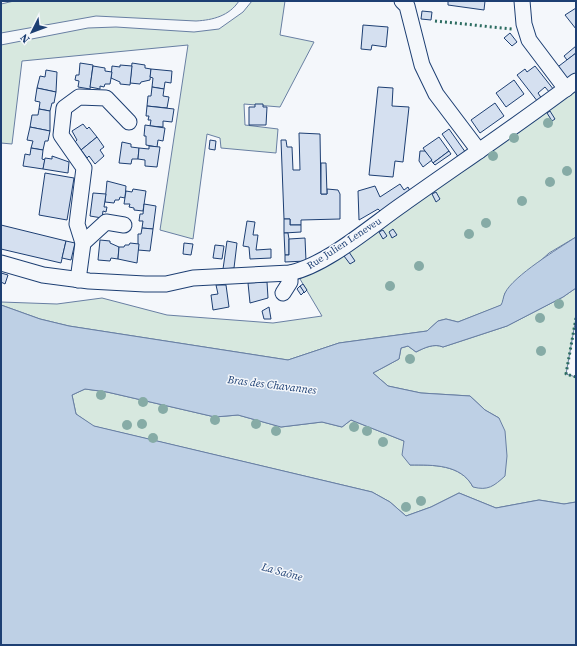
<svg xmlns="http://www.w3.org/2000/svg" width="577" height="646" viewBox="0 0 577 646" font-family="'Source Serif 4',serif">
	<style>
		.green { fill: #d7e8df; stroke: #687fa3 }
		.water { fill: #bed0e5; stroke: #687fa3 }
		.building { fill: #d5e0f0; stroke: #1d3f73 }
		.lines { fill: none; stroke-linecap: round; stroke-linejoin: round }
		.minor-casing { stroke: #1d3f73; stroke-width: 17 }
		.minor { stroke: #f4f7fb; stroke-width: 15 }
		.hedge { stroke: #2c6c60; stroke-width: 3; stroke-dasharray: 2 3; stroke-linecap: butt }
		.tree { fill: #86aba6 }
		.labels { text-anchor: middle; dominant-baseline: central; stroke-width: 3; stroke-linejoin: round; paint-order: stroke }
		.street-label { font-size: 10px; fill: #1d3f73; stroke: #f4f7fb }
		.water-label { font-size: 11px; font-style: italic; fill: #1d3f73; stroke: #f4f7fb }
	</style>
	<rect width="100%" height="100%" fill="#f4f7fb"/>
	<g class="green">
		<path d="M14 1H239C229 16 213 20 196 21L96 16 1 33V4Z"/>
		<polygon points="252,1 285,1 280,35 314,42 280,107 244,104 245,125 278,129 276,153 221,148 220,138 207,134 193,239 160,230 188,45 22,61 12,144 1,143 1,45 88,28 116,27 194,32 219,29 243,12"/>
		<polygon points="573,88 576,91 576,237 549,253 505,293 502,305 458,322 446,319 438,321 427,331 339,343 288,360 69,326 40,319 1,305 1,302 57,304 102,298 167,315 273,323 322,316 300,279"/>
		<path d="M576 288V318L566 374 576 377V502L564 504 539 500 496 508 459 493 431 507 406 516 390 502 372 492 93 426 76 414 72 395 85 389 107 392 215 417 238 415 281 427 322 422 342 427 351 420 404 441 410 465C433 465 461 464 473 487L499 418 485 410 470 396 421 393 388 386 373 373 399 359 401 348 408 346 416 352C424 348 434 343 443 347L507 326 563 297Z"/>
	</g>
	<path class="water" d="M576 237V288L563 297 507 326 443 347C434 343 424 348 416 352L408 346 401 348 399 359 373 373 388 386 421 393 470 396 485 410 499 418 505 431 507 456 505 476C494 486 488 491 473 487 461 464 433 465 410 465L402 455 404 441 351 420 342 427 322 422 281 427 238 415 215 417 107 392 85 389 72 395 76 414 94 426 372 492 390 502 406 516 431 507 459 493 496 508 539 500 564 504 576 502V645H1V305L40 319 69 326 288 360 339 343 427 331 438 321 446 319 458 322 501 305C503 302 503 297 505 293 513 276 559 248 576 237Z"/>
	<g class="building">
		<polygon points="448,1 485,1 484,10 448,5"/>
		<polygon points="576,8 576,29 565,15"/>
		<polygon points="422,11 432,12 431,20 421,19"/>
		<polygon points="363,25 388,27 386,47 372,45 371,50 361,49"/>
		<polygon points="510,33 517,42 512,46 504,38"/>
		<polygon points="576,46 576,53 567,60 564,56"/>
		<polygon points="576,53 576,74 565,82 555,69"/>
		<polygon points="80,63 93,65 90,89 78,87 79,81 75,80 76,75 79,75"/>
		<polygon points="132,63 145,65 145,68 151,69 150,80 141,82 140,84 130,83"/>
		<polygon points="120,65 132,66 130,85 120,84 120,82 111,78 112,66 120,67"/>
		<polygon points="93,66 105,68 105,71 112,72 110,84 105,84 104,87 100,86 100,89 90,87"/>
		<polygon points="535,66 554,90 550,93 545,87 538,93 542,99 538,102 517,75 525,69 527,72"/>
		<polygon points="151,69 172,71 171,83 165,82 164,89 152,87 153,78 150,77"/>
		<polygon points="46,70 57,72 56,92 37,88 40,76 45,77"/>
		<polygon points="514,80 524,94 506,107 496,93"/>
		<polygon points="152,87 164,89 163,96 169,97 167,108 147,106 148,96 151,96"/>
		<polygon points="378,87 393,88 392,106 409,107 403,162 395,161 393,177 369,175"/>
		<polygon points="37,88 56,92 54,103 52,103 50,111 39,109 40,102 35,101"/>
		<polygon points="495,103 504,116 480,133 471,120"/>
		<polygon points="255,104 263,104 263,107 267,107 266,125 249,125 249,107 255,107"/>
		<polygon points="147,106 174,109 172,122 163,121 163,127 150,126 151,120 148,120 149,116 146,116"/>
		<polygon points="39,109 50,111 50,131 30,127 32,115 38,115"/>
		<polygon points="550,111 555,119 552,121 547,113"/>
		<polygon points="83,124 87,129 89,127 97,137 81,150 75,142 77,140 72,131"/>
		<polygon points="145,125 165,128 163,141 158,140 157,147 146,145 146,136 144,136"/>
		<polygon points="30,127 50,131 48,141 45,141 43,150 31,148 33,141 27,140"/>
		<polygon points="449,129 466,153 459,158 442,134"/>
		<polygon points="299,133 320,134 321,194 327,194 327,189 338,190 340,194 340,219 301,220 301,225 290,225 290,219 284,219 281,140 286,140 287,147 292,147 293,170 300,170"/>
		<polygon points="97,137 104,147 100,150 104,156 95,164 89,156 87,158 81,150"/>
		<polygon points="439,137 449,151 433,163 423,148"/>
		<polygon points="210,140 216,141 215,150 209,149"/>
		<polygon points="122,142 131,144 131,147 139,148 138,159 132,159 131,164 119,163"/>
		<polygon points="149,146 160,147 157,167 145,166 145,160 138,159 139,148 149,149"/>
		<polygon points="31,148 43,150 42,159 45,160 43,169 23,166 25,154 30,155"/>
		<polygon points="420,151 425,151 432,160 423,167 419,161"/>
		<polygon points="449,151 451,154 435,165 433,163"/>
		<polygon points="52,156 69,162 68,173 43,169 45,158 52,159"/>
		<polygon points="321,163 326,163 327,194 321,194"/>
		<polygon points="45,173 74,178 67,220 39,215"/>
		<polygon points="107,181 126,186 125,198 120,197 119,200 115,200 114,203 105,202"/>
		<polygon points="400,184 404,190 408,187 411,193 382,213 378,209 359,220 358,191 375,186 380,197"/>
		<polygon points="133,189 146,191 143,211 134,210 134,208 129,207 130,204 124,204 126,191 132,192"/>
		<polygon points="436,192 440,199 436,202 432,194"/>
		<polygon points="93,193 106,194 104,207 107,207 106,212 103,211 102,218 90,216"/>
		<polygon points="144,204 156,206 153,229 142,228 143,221 139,221 140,214 143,214"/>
		<polygon points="284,219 290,219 290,225 301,225 301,232 284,233"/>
		<polygon points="247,221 255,222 253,235 258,235 256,250 271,249 271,258 250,259 249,247 243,246"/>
		<polygon points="1,225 66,241 61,263 1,249"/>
		<polygon points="142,228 153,229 150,251 138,250 138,234 141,234"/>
		<polygon points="393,229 397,235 392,238 389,232"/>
		<polygon points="383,230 387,236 383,239 379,232"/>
		<polygon points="284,233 288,233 289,239 289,255 285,255"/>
		<polygon points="305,238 306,261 285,262 285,255 289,255 289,239"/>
		<polygon points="100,240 110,241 110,243 119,247 118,259 111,258 110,261 98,260"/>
		<polygon points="66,241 75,243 71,260 62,258"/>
		<polygon points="227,241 237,243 234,268 223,269"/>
		<polygon points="130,243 139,244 137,263 118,259 119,247 124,247 125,245 129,245"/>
		<polygon points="184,243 193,244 191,255 183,254"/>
		<polygon points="215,245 224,246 222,259 213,258"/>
		<polygon points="349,252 355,261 350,264 344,256"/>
		<polygon points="1,273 8,275 5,284 1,282"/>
		<polygon points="267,282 268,298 250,303 248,283"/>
		<polygon points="303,284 307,290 304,293 300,286"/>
		<polygon points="216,285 226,285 229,307 213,310 211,295 218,294"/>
		<polygon points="300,286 304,292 301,295 297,289"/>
		<polygon points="269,307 271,319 264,319 262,311"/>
	</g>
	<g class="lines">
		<defs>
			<g id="minor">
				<polyline points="402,1 407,6 422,65 436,94 479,151"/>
				<polyline points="522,1 524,24 529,40 566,89"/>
				<polyline points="83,243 106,222 124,225"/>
				<path d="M1 263 43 275 89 281 145 284H166L193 278 290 273C327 265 371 226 403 204 461 163 519 124 576 81"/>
				<polyline points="78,280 83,243 77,224 84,168 61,135 64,108 79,97 106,98 129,122"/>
				<polyline points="283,293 290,282 290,273"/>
			</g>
		</defs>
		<use href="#minor" class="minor-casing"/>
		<use href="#minor" class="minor"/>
		<g class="hedge">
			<polyline points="435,21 512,29"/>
			<polyline points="576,318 566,374 576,377"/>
		</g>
	</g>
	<g class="tree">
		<circle cx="548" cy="123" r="5"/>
		<circle cx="514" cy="138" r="5"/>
		<circle cx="493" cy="156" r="5"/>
		<circle cx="567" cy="171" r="5"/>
		<circle cx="550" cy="182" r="5"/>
		<circle cx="522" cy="201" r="5"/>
		<circle cx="486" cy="223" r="5"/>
		<circle cx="469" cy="234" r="5"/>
		<circle cx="419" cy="266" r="5"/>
		<circle cx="390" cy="286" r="5"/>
		<circle cx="559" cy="304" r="5"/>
		<circle cx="540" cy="318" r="5"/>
		<circle cx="541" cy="351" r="5"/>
		<circle cx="410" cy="359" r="5"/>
		<circle cx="101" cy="395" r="5"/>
		<circle cx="143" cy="402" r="5"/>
		<circle cx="163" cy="409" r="5"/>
		<circle cx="215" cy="420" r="5"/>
		<circle cx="142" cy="424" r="5"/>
		<circle cx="256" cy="424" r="5"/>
		<circle cx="127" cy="425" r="5"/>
		<circle cx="354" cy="427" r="5"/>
		<circle cx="276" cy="431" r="5"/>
		<circle cx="367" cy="431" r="5"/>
		<circle cx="153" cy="438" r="5"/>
		<circle cx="383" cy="442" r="5"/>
		<circle cx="421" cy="501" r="5"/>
		<circle cx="406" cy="507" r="5"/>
	</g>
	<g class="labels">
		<g class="street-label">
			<text transform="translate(344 243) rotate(-33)">Rue Julien Leneveu</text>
		</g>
		<g class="water-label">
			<text transform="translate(272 385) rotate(7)">Bras des Chavannes</text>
			<text transform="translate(282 572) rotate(15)">La Saône</text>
		</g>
	</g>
	<rect width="577" height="646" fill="none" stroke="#1d3f73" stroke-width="4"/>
	<g transform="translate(32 32) rotate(228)" stroke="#f4f7fb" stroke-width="3" paint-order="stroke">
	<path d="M0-3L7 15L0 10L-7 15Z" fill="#1d3f73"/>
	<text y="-6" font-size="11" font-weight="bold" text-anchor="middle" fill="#1d3f73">N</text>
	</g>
</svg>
